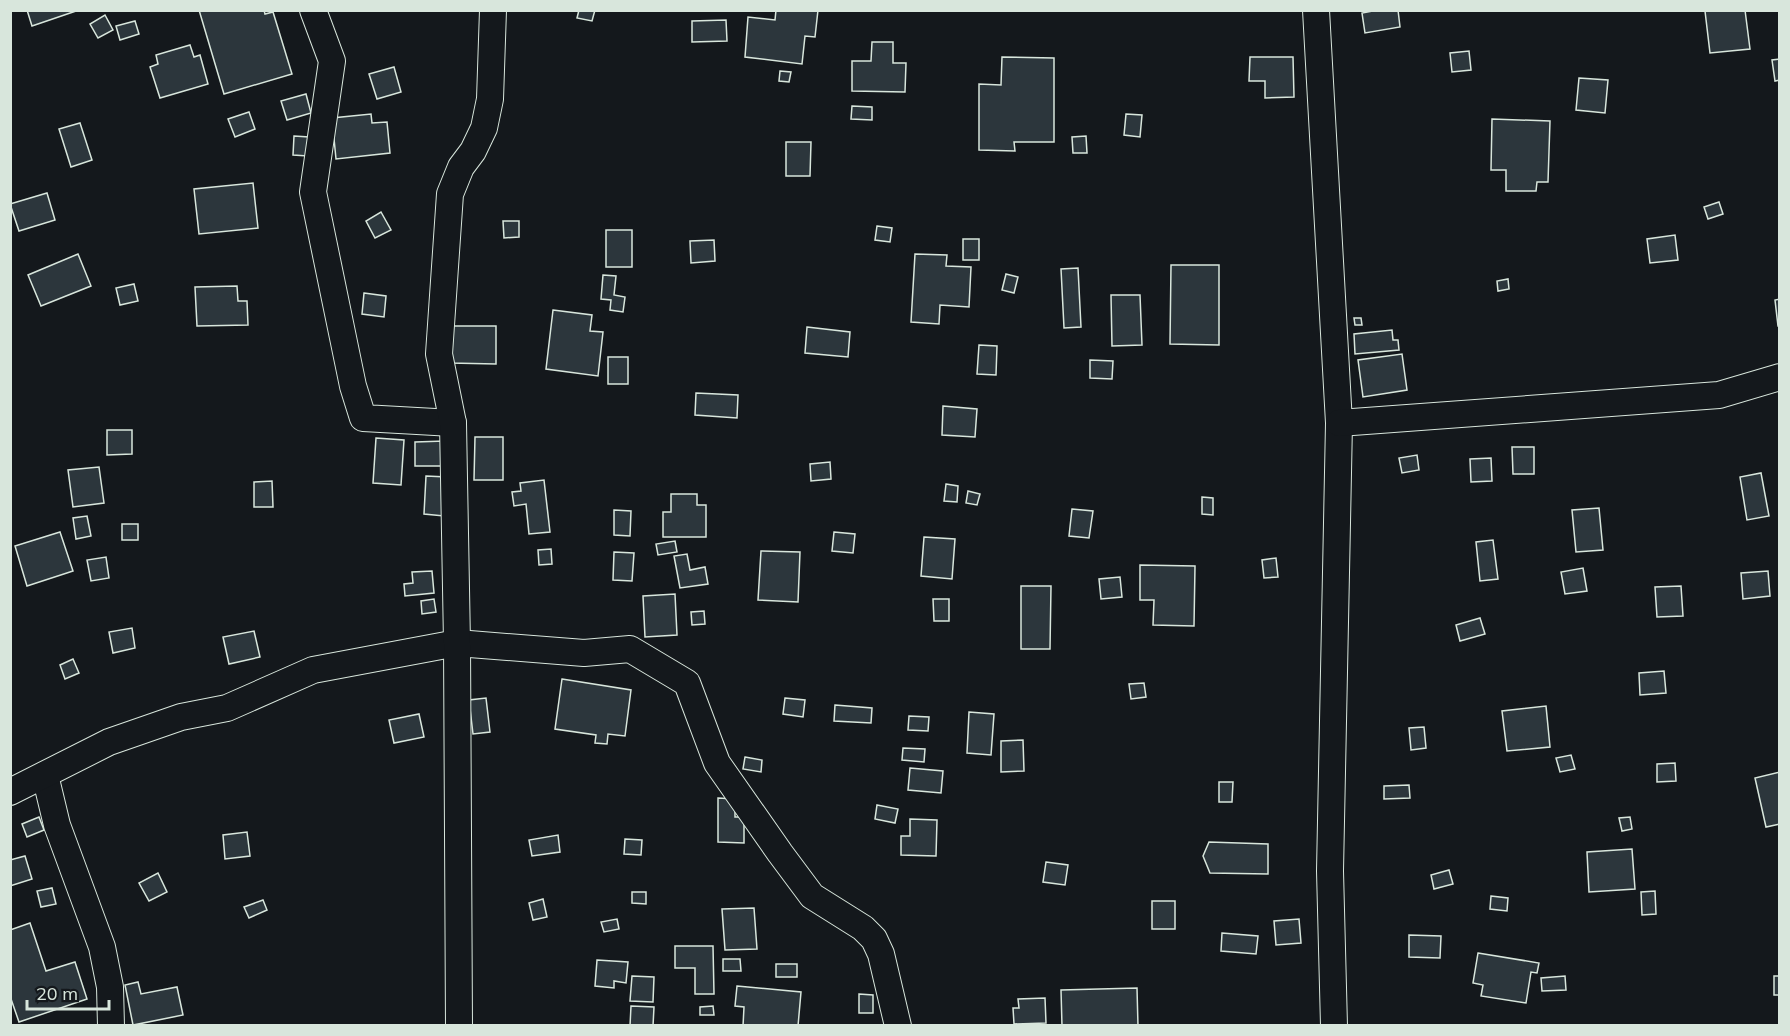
<svg xmlns="http://www.w3.org/2000/svg" width="1790" height="1036" viewBox="0 0 1790 1036" font-family="Mulish,sans-serif">
	<style>
		.building { fill: #2c363c; stroke: #d8e6dc; stroke-width: 1.5 }
		.lines { fill: none; stroke-linecap: round; stroke-linejoin: round }
		.street-casing { stroke: #d8e6dc; stroke-width: 28 }
		.street { stroke: #14181c; stroke-width: 26 }
	</style>
	<rect width="100%" height="100%" fill="#14181c"/>
	<g class="building">
		<polygon points="27,10 79,10 32,26"/>
		<polygon points="199,10 264,10 265,14 273,12 292,74 224,94"/>
		<polygon points="579,10 595,10 592,21 577,18"/>
		<polygon points="776,10 818,10 815,37 805,36 802,64 745,57 748,17 775,20"/>
		<polygon points="1378,10 1398,10 1400,27 1365,33 1362,13"/>
		<polygon points="1745,10 1750,49 1710,53 1705,11"/>
		<polygon points="105,15 113,30 98,38 90,24"/>
		<polygon points="726,20 727,41 692,42 692,21"/>
		<polygon points="135,21 139,34 120,40 116,26"/>
		<polygon points="872,42 893,42 893,63 906,63 905,92 852,91 852,61 871,61"/>
		<polygon points="190,45 194,57 200,55 208,84 160,98 150,67 158,64 156,55"/>
		<polygon points="1469,51 1471,70 1452,72 1450,53"/>
		<polygon points="1002,57 1054,58 1054,142 1014,142 1015,151 979,150 979,84 1001,85"/>
		<polygon points="1250,57 1293,57 1294,97 1265,98 1265,81 1249,81"/>
		<polygon points="1780,59 1780,80 1775,81 1772,60"/>
		<polygon points="394,67 401,92 377,99 369,74"/>
		<polygon points="780,71 791,72 789,82 779,81"/>
		<polygon points="1579,78 1608,80 1605,113 1576,110"/>
		<polygon points="306,94 311,113 287,120 281,101"/>
		<polygon points="852,106 872,107 872,120 851,119"/>
		<polygon points="249,112 255,129 235,137 228,119"/>
		<polygon points="371,114 372,123 387,122 390,153 336,159 332,118"/>
		<polygon points="1126,114 1142,115 1140,137 1124,135"/>
		<polygon points="1492,119 1550,121 1548,182 1537,182 1536,191 1506,191 1506,170 1491,170"/>
		<polygon points="80,123 92,160 71,167 59,129"/>
		<polygon points="294,136 309,137 308,156 293,155"/>
		<polygon points="1086,136 1087,153 1073,153 1072,137"/>
		<polygon points="786,142 811,142 810,176 786,176"/>
		<polygon points="253,183 258,228 199,234 194,189"/>
		<polygon points="47,193 55,220 19,231 10,204"/>
		<polygon points="1719,202 1723,214 1708,219 1704,207"/>
		<polygon points="381,212 391,230 375,238 366,221"/>
		<polygon points="503,221 519,221 519,237 504,238"/>
		<polygon points="877,226 892,228 890,242 875,240"/>
		<rect x="606" y="230" width="26" height="37"/>
		<polygon points="1675,235 1678,260 1650,263 1647,239"/>
		<rect x="963" y="239" width="16" height="21"/>
		<polygon points="714,240 715,261 691,263 690,241"/>
		<polygon points="78,254 91,286 41,306 28,275"/>
		<polygon points="915,254 947,255 946,266 971,267 969,307 940,305 939,324 911,322"/>
		<polygon points="1171,265 1219,265 1219,345 1170,344"/>
		<polygon points="1078,268 1081,327 1064,328 1061,269"/>
		<polygon points="1006,274 1018,277 1014,293 1002,290"/>
		<polygon points="603,275 616,276 614,295 625,297 623,312 610,310 611,300 601,299"/>
		<polygon points="1508,279 1509,289 1498,291 1497,281"/>
		<polygon points="134,284 138,301 120,305 116,288"/>
		<polygon points="237,286 238,301 247,301 248,325 197,326 195,287"/>
		<polygon points="364,293 386,296 384,317 362,314"/>
		<polygon points="1111,295 1140,295 1142,345 1112,346"/>
		<polygon points="1780,299 1780,326 1778,326 1775,300"/>
		<polygon points="553,310 592,315 590,331 603,332 598,376 546,369"/>
		<polygon points="1354,318 1361,318 1362,325 1355,325"/>
		<polygon points="450,326 496,326 496,364 450,363"/>
		<polygon points="807,327 850,332 848,357 805,353"/>
		<polygon points="1392,330 1393,340 1398,340 1399,350 1355,354 1354,334"/>
		<polygon points="979,345 997,346 996,375 977,374"/>
		<polygon points="1402,354 1407,390 1363,397 1358,360"/>
		<rect x="608" y="357" width="20" height="27"/>
		<polygon points="1090,360 1113,361 1112,379 1090,378"/>
		<polygon points="696,393 738,395 737,418 695,415"/>
		<polygon points="943,406 977,409 975,437 942,435"/>
		<polygon points="107,430 132,430 132,454 107,455"/>
		<polygon points="475,437 503,437 503,480 474,480"/>
		<polygon points="376,438 404,440 401,485 373,483"/>
		<polygon points="445,441 446,466 415,466 415,442"/>
		<polygon points="1512,447 1534,447 1534,474 1513,474"/>
		<polygon points="1417,455 1419,470 1402,473 1399,458"/>
		<polygon points="1491,458 1492,481 1471,482 1470,459"/>
		<polygon points="830,462 831,479 811,481 810,464"/>
		<polygon points="99,467 104,503 73,507 68,470"/>
		<polygon points="1761,473 1769,516 1747,520 1740,477"/>
		<polygon points="426,476 447,477 444,516 424,514"/>
		<polygon points="544,480 550,532 529,534 526,504 514,506 512,492 521,491 520,483"/>
		<polygon points="272,481 273,507 254,507 254,482"/>
		<polygon points="946,484 958,486 957,502 944,501"/>
		<polygon points="968,491 980,494 977,505 966,503"/>
		<polygon points="671,494 697,494 697,505 706,505 706,537 663,537 663,512 671,512"/>
		<polygon points="1202,497 1213,498 1213,515 1202,514"/>
		<polygon points="1599,508 1603,550 1576,552 1572,510"/>
		<polygon points="1072,509 1093,511 1089,538 1069,536"/>
		<polygon points="614,510 631,511 630,536 614,535"/>
		<polygon points="87,516 91,536 76,539 73,518"/>
		<rect x="122" y="524" width="16" height="16"/>
		<polygon points="60,532 73,571 27,586 15,546"/>
		<polygon points="834,532 855,534 853,553 832,551"/>
		<polygon points="924,537 955,539 952,579 921,576"/>
		<polygon points="1493,540 1498,579 1480,581 1476,542"/>
		<polygon points="675,541 677,552 658,555 656,544"/>
		<polygon points="551,549 552,564 539,565 538,550"/>
		<polygon points="761,551 800,552 798,602 758,600"/>
		<polygon points="614,552 634,553 632,581 613,580"/>
		<polygon points="687,554 690,570 705,567 708,584 680,588 674,556"/>
		<polygon points="106,557 109,578 91,581 87,560"/>
		<polygon points="1276,558 1278,577 1264,578 1262,560"/>
		<polygon points="1140,565 1195,566 1194,626 1153,625 1154,600 1140,600"/>
		<polygon points="1583,568 1587,591 1565,594 1561,572"/>
		<polygon points="432,571 434,593 405,596 404,584 413,583 412,572"/>
		<polygon points="1768,571 1770,596 1743,599 1741,573"/>
		<polygon points="1120,577 1122,597 1101,599 1099,579"/>
		<polygon points="1021,586 1051,586 1050,649 1021,649"/>
		<polygon points="1681,586 1683,616 1657,617 1655,587"/>
		<polygon points="675,594 677,635 645,637 643,596"/>
		<polygon points="434,599 436,612 422,614 421,601"/>
		<polygon points="933,599 949,599 949,621 934,621"/>
		<polygon points="704,611 705,624 692,625 691,612"/>
		<polygon points="1480,618 1485,634 1460,641 1456,625"/>
		<polygon points="132,628 135,648 113,653 109,632"/>
		<polygon points="254,631 260,657 229,664 223,637"/>
		<polygon points="73,659 79,673 65,679 60,665"/>
		<polygon points="1664,671 1666,693 1640,695 1639,673"/>
		<polygon points="562,679 631,690 625,736 608,734 607,744 595,743 596,735 555,729"/>
		<polygon points="1144,683 1146,697 1131,699 1129,684"/>
		<polygon points="486,698 490,732 473,734 469,700"/>
		<polygon points="785,698 805,700 803,717 783,714"/>
		<polygon points="835,705 872,708 871,723 834,721"/>
		<polygon points="1546,706 1550,747 1507,751 1502,711"/>
		<polygon points="969,712 994,714 991,755 967,753"/>
		<polygon points="419,714 424,737 394,743 389,720"/>
		<polygon points="909,716 929,717 928,731 908,730"/>
		<polygon points="1424,727 1426,748 1411,750 1409,728"/>
		<polygon points="1023,740 1024,771 1001,772 1001,741"/>
		<polygon points="903,748 925,749 924,762 902,760"/>
		<polygon points="1571,755 1575,769 1560,772 1556,758"/>
		<polygon points="745,757 762,760 761,772 743,769"/>
		<polygon points="1675,763 1676,781 1657,782 1657,764"/>
		<polygon points="910,768 943,771 941,793 908,790"/>
		<polygon points="1780,772 1780,824 1766,827 1755,778"/>
		<polygon points="1219,782 1233,782 1232,802 1219,802"/>
		<polygon points="1409,785 1410,798 1384,799 1384,786"/>
		<polygon points="718,798 735,799 735,817 744,817 744,843 718,842"/>
		<polygon points="877,805 898,809 895,823 875,819"/>
		<polygon points="39,817 44,830 27,837 22,824"/>
		<polygon points="1630,817 1632,829 1622,831 1619,818"/>
		<polygon points="910,819 937,820 936,856 901,855 901,836 910,836"/>
		<polygon points="247,832 250,856 225,859 223,835"/>
		<polygon points="558,835 560,852 532,856 529,840"/>
		<polygon points="625,839 642,840 641,855 624,854"/>
		<polygon points="1209,842 1268,844 1268,874 1210,873 1203,856"/>
		<polygon points="1632,849 1635,889 1589,892 1587,852"/>
		<polygon points="25,856 32,879 10,886 10,860"/>
		<polygon points="1046,862 1068,865 1065,885 1043,882"/>
		<polygon points="1449,870 1453,884 1434,889 1431,875"/>
		<polygon points="158,873 167,892 149,901 139,883"/>
		<polygon points="52,888 56,904 41,907 37,891"/>
		<polygon points="1655,891 1656,914 1642,915 1641,892"/>
		<polygon points="632,892 646,892 646,904 632,903"/>
		<polygon points="1491,896 1508,898 1507,911 1490,909"/>
		<polygon points="543,899 547,917 533,920 529,903"/>
		<polygon points="263,900 267,910 249,918 244,907"/>
		<rect x="1152" y="901" width="23" height="28"/>
		<polygon points="754,908 757,949 725,950 722,909"/>
		<polygon points="617,919 619,929 604,932 601,922"/>
		<polygon points="1299,919 1301,943 1276,945 1274,921"/>
		<polygon points="30,923 46,971 75,962 87,999 19,1022 10,996 10,930"/>
		<polygon points="1222,933 1258,936 1256,954 1221,951"/>
		<polygon points="1409,935 1441,936 1440,958 1409,957"/>
		<polygon points="675,946 713,946 714,994 695,994 695,968 675,968"/>
		<polygon points="1478,953 1539,963 1537,973 1531,972 1526,1003 1481,996 1483,985 1473,983"/>
		<polygon points="723,959 740,959 741,971 723,971"/>
		<polygon points="597,960 628,962 626,983 614,981 614,988 595,986"/>
		<rect x="776" y="964" width="21" height="13"/>
		<polygon points="632,976 654,977 653,1002 630,1001"/>
		<polygon points="1565,976 1566,990 1542,991 1541,978"/>
		<rect x="1774" y="976" width="6" height="19"/>
		<polygon points="138,982 141,994 177,987 183,1015 133,1025 125,985"/>
		<polygon points="737,986 801,992 798,1026 743,1026 744,1007 735,1006"/>
		<polygon points="1137,988 1138,1026 1062,1026 1061,990"/>
		<polygon points="859,994 873,995 873,1013 859,1013"/>
		<polygon points="1045,998 1046,1023 1014,1024 1013,1008 1019,1008 1018,999"/>
		<polygon points="631,1006 654,1007 653,1026 630,1026"/>
		<polygon points="713,1006 714,1015 700,1015 700,1007"/>
	</g>
	<g class="lines">
		<defs>
			<g id="street">
				<polyline points="313,10 332,61 313,192 353,386 363,418 453,423"/>
				<polyline points="1316,10 1339,423 1330,871 1334,1026"/>
				<polyline points="1339,423 1719,395 1780,377"/>
				<polyline points="45,775 57,825 102,947 110,987 111,1026"/>
				<polyline points="10,792 109,742 181,717 227,708 313,670 457,643 584,653 630,649 687,683 717,763 780,853 812,896 863,928 874,939 881,954 898,1026"/>
				<polyline points="459,1026 457,643 453,423 439,354 450,194 461,167 473,151 484,128 490,99 493,10"/>
			</g>
		</defs>
		<use href="#street" class="street-casing"/>
		<use href="#street" class="street"/>
	</g>
	<rect width="1790" height="1036" fill="none" stroke="#d8e6dc" stroke-width="24"/>
	<path d="M27 1000v9h82v-9" fill="none" stroke="#d8e6dc" stroke-width="3"/>
	<text x="36" y="1000" font-size="18" fill="#d8e6dc" stroke="#14181c" stroke-width="4.5" paint-order="stroke">20 m</text>
</svg>
